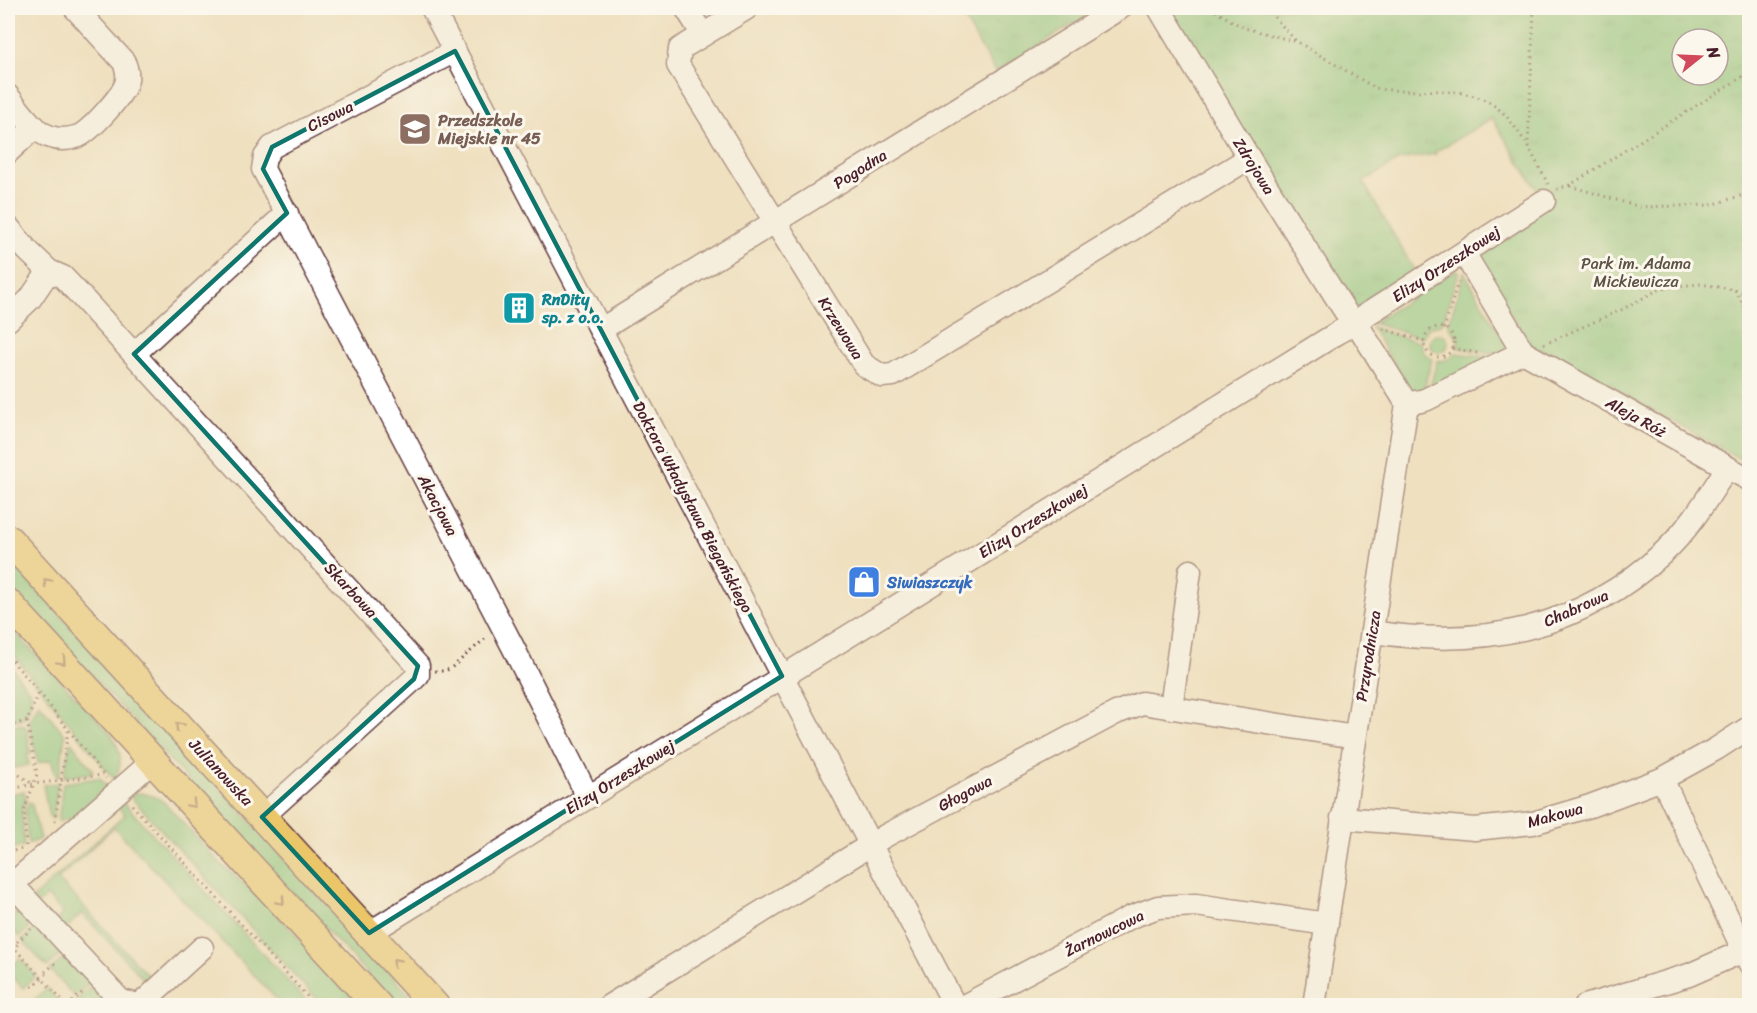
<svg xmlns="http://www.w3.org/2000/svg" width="1757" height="1013" viewBox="0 0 1757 1013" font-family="Sriracha,sans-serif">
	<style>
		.green { fill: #82c781; stroke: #667356; stroke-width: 1.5 }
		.park { fill: url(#park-tufts); stroke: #667356; stroke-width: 1.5; fill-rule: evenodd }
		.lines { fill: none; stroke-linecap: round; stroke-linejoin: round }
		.minor-casing { stroke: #633c41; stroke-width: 25 }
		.major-casing { stroke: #633c41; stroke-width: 31 }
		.path { stroke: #633c41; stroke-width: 3; stroke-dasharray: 1.5 4.5; stroke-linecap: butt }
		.minor { stroke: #fff; stroke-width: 22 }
		.major { stroke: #ebc669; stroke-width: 28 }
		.oneway { stroke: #9a724a }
		.marked { fill: none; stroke: #0f766e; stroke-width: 4.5; stroke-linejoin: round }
		.labels { text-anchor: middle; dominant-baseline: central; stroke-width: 6; stroke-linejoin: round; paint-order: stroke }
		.street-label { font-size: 16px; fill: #4a1f2b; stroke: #fbf7ec }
		.education-label { font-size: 16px; font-weight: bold; fill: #785e54; stroke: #fbf7ec; text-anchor: start }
		.park-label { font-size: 16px; fill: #5b5145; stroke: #fbf7ec }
		.culture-label { font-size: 16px; font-weight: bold; fill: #0d838f; stroke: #fbf7ec; text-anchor: start }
		.shop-label { font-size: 16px; font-weight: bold; fill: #366cbe; stroke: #fbf7ec; text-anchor: start }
	</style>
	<defs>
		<pattern id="park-tufts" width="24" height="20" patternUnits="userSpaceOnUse" patternTransform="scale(1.5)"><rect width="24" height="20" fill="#82c781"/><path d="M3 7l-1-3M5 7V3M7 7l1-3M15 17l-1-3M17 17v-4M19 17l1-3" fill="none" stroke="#72aa70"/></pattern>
	</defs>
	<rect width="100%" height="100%" fill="#fbf7ec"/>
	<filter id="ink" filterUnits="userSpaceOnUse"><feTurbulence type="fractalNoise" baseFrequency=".0167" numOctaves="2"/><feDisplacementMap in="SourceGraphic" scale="12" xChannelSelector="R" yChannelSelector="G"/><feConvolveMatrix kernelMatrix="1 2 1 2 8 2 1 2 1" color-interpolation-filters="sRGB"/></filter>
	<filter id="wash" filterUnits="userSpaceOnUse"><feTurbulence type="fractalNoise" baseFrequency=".008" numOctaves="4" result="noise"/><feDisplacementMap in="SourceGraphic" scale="24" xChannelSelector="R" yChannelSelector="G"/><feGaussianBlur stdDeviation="1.35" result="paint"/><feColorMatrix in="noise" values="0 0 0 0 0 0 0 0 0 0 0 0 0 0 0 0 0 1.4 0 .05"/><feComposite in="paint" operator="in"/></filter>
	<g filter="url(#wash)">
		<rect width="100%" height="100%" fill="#efe0c0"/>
		<g class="green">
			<polygon points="1456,270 1459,271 1442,324 1429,327 1422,338 1372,323"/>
			<polygon points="1464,272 1507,346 1502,354 1458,348 1458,338 1448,326"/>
			<polygon points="1371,327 1421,343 1424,353 1432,359 1423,393 1411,392"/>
			<circle cx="1439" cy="343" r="9"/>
			<polygon points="1455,353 1496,358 1429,391 1437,361 1447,360"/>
			<polygon points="8,558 419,1005 396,1005 8,585"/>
			<path d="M8 625 111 734C120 749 125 763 114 779L8 648Z"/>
			<path d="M8 663 31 693C32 703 29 709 25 717L8 722Z"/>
			<polygon points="39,703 65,735 60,773 57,778 51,760 38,763 29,722"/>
			<polygon points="21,724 26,727 31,754 27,755 29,765 15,768 8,755 8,727"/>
			<polygon points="71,742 93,770 91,773 64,777 69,746"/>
			<polygon points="97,778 100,778 107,787 72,819 58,821 63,783"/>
			<polygon points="58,783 53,819 49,816 43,785"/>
			<polygon points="24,791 26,800 22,809 24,846 8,849 8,812 12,810 8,795"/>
			<polygon points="141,793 156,797 164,802 220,863 266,903 361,1005 322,1005 129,795"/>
			<polygon points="29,802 32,805 40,839 28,844 25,811"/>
			<polygon points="123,802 310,1005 282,1005 114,827 58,879 151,979 147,983 82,913 63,931 55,922 63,913 47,896 38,904 33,898 125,815 118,807"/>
			<polygon points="23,907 30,914 24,920 29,928 19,937 8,924 8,921"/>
			<polygon points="40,924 64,952 47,967 22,940"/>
			<polygon points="67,955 92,981 74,996 50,970"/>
			<polygon points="20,958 36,976 23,988 8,972"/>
			<polygon points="94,984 114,1005 83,1005 77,999"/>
			<polygon points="47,988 57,999 60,1005 39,1005 34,1000"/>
		</g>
		<g class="park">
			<polygon points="958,8 1100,8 995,72"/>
			<path d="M1166 8H1749L1750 452 1744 461 1541 349 1538 354 1478 266 1479 252 1546 204 1492 118 1435 152 1436 154 1399 160 1363 182 1416 273 1353 310ZM1682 39H1718V75H1682Z"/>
		</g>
	</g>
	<g filter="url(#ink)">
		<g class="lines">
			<defs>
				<g id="minor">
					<polyline points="432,8 955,1006"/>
					<polyline points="686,8 703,35"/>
					<polyline points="747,8 680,49 678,65 864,365 882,376 893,375 1249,158"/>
					<polyline points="1159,8 1249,158 1348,316 1362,332 1407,404 1314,1006"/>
					<polyline points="455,51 272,147 265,157 263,169 513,647 588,797"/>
					<path d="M8 96C19 109 33 132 51 137 59 140 70 139 79 136 91 130 125 94 127 80 128 73 127 69 124 62L75 8"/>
					<polyline points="8,152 35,127"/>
					<polyline points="8,227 27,250 49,271 63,277 79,294 418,666 418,675 414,679 262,817"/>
					<polyline points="1464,253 1523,352 1750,480"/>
					<polyline points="8,320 30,299 49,271"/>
					<polyline points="600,330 1120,8"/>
					<polyline points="134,354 287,213"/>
					<polyline points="1407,404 1425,400 1523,352"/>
					<path d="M1372 632C1483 649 1580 630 1664 552 1690 528 1708 497 1727 468"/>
					<polyline points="1171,708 1190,571"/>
					<polyline points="1662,779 1750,964"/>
					<polyline points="1342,818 1475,829 1533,823 1590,806 1662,779 1716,749 1750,727"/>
					<polyline points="12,884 121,1001 143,1006"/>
					<polyline points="8,888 153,761"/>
					<polyline points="369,933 1352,324 1544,201"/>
					<polyline points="141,1004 202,948"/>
					<polyline points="609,1006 885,836 1116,713 1142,703 1355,737"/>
					<polyline points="964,1006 1131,917 1158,907 1196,905 1327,924"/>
					<polyline points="1585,1006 1689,975 1750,948"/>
				</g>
				<g id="major">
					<polyline points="8,539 435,1006"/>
					<polyline points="8,603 378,1006"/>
				</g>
			</defs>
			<use href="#minor" class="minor-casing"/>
			<use href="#major" class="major-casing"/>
			<g class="path">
				<polyline points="1210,8 1244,28 1294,41"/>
				<path d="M1266 8 1296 41 1375 88C1415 96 1469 80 1502 112 1512 121 1520 135 1528 146"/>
				<polyline points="1534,8 1528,146 1548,184"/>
				<polyline points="1570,186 1640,207 1711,205 1750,193"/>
				<polyline points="1557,189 1570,185 1750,72"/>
				<polyline points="1735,290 1750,295"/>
				<circle cx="1439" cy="342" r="15"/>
				<polyline points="1383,329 1424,341"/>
				<polyline points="1444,329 1458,282"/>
				<polyline points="1544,344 1621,310 1656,291 1674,286 1701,284 1735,290 1750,317"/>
				<polyline points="1452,348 1477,353"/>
				<polyline points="8,656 39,692 106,778"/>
				<polyline points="435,671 443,671 450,669 486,638"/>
				<polyline points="8,726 27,721"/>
				<polyline points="8,761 15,772 31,783"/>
				<polyline points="8,790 33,784 103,775"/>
				<polyline points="132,805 316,1006"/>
				<polyline points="55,821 68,731"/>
				<polyline points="26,846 24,811 37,774 27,721 39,692"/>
				<polyline points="8,852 23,849"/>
				<polyline points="8,941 67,1006"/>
				<polyline points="17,942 31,929"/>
				<polyline points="8,954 18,944"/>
				<polyline points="45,972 58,961"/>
				<polyline points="32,987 46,974"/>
				<polyline points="72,1002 85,990"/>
				<polyline points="73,1006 74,1005"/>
			</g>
			<use href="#minor" class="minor"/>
			<use href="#major" class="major"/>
		</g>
		<defs><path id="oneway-chevron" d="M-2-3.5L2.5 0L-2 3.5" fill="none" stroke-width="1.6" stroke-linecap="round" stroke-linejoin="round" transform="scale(1.5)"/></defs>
		<g class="oneway">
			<use href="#oneway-chevron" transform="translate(47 582) rotate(-133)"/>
			<use href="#oneway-chevron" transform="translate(62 661) rotate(47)"/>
			<use href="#oneway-chevron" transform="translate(179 726) rotate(-133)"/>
			<use href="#oneway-chevron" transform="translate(192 804) rotate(47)"/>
			<use href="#oneway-chevron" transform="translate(281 901) rotate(47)"/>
			<use href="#oneway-chevron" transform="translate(396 962) rotate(-133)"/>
		</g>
	</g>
	<path d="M0 0H1757V1013H0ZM455 51 782 676 369 933 262 817 414 679 418 666 134 354 287 213 263 169 272 147Z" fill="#efe0c0" fill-opacity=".55" fill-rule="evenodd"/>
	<path class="marked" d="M455 51 782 676 369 933 262 817 414 679 418 666 134 354 287 213 263 169 272 147Z"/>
	<defs>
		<symbol id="school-square" viewBox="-11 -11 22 22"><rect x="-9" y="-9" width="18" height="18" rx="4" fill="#8d6e63" stroke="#fbf7ec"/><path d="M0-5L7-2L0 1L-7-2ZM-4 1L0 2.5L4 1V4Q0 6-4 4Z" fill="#fff"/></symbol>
		<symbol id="building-square" viewBox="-11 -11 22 22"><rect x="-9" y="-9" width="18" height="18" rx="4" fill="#0f9aa8" stroke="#fbf7ec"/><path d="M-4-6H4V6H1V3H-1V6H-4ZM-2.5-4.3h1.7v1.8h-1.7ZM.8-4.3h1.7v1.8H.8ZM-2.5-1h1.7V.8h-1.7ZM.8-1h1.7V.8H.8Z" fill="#fff"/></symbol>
		<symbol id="shop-square" viewBox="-11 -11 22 22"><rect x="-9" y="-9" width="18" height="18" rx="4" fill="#3f7fe0" stroke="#fbf7ec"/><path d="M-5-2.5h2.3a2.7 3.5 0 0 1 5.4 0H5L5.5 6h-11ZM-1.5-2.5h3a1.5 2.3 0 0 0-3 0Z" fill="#fff"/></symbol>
	</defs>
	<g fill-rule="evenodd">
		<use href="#school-square" x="396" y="110" width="38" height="38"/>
		<use href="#building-square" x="500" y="289" width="38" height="38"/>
		<use href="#shop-square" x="845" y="563" width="38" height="38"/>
	</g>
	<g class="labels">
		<g class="street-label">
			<text transform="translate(330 116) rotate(-27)">Cisowa</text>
			<text transform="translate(1254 166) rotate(58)">Zdrojowa</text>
			<text transform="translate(860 169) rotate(-32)">Pogodna</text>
			<text transform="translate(1446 264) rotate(-33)">Elizy Orzeszkowej</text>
			<text transform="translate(841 328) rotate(58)">Krzewowa</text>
			<text transform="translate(1636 417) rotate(29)">Aleja Róż</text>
			<text transform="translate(438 505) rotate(62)">Akacjowa</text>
			<text transform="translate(693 507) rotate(62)">Doktora Władysława Biegańskiego</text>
			<text transform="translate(1033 521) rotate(-32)">Elizy Orzeszkowej</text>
			<text transform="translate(351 590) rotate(47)">Skarbowa</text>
			<text transform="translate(1576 608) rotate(-24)">Chabrowa</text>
			<text transform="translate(1368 656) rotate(-81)">Przyrodnicza</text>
			<text transform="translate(221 772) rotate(47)">Julianowska</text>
			<text transform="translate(620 777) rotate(-32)">Elizy Orzeszkowej</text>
			<text transform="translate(965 793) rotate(-28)">Głogowa</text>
			<text transform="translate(1555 815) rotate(-15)">Makowa</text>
			<text transform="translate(1104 933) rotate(-26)">Żarnowcowa</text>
		</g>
		<g class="education-label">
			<text x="438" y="120">Przedszkole<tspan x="438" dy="18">Miejskie nr 45</tspan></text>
		</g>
		<g class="park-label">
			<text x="1636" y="263">Park im. Adama<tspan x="1636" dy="18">Mickiewicza</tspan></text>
		</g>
		<g class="culture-label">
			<text x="542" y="299">RnDity<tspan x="542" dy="18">sp. z o.o.</tspan></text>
		</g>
		<g class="shop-label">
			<text x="887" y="582">Siwiaszczyk</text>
		</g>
	</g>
	<rect width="1757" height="1013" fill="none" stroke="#fbf7ec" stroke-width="30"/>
	<g transform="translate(1700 57) rotate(72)"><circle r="28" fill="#fbf7ec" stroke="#b4a19f" stroke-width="1.5"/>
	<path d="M0-4.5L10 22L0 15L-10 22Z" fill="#d1495b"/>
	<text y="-9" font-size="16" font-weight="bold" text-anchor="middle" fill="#4a1f2b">N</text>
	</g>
</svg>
